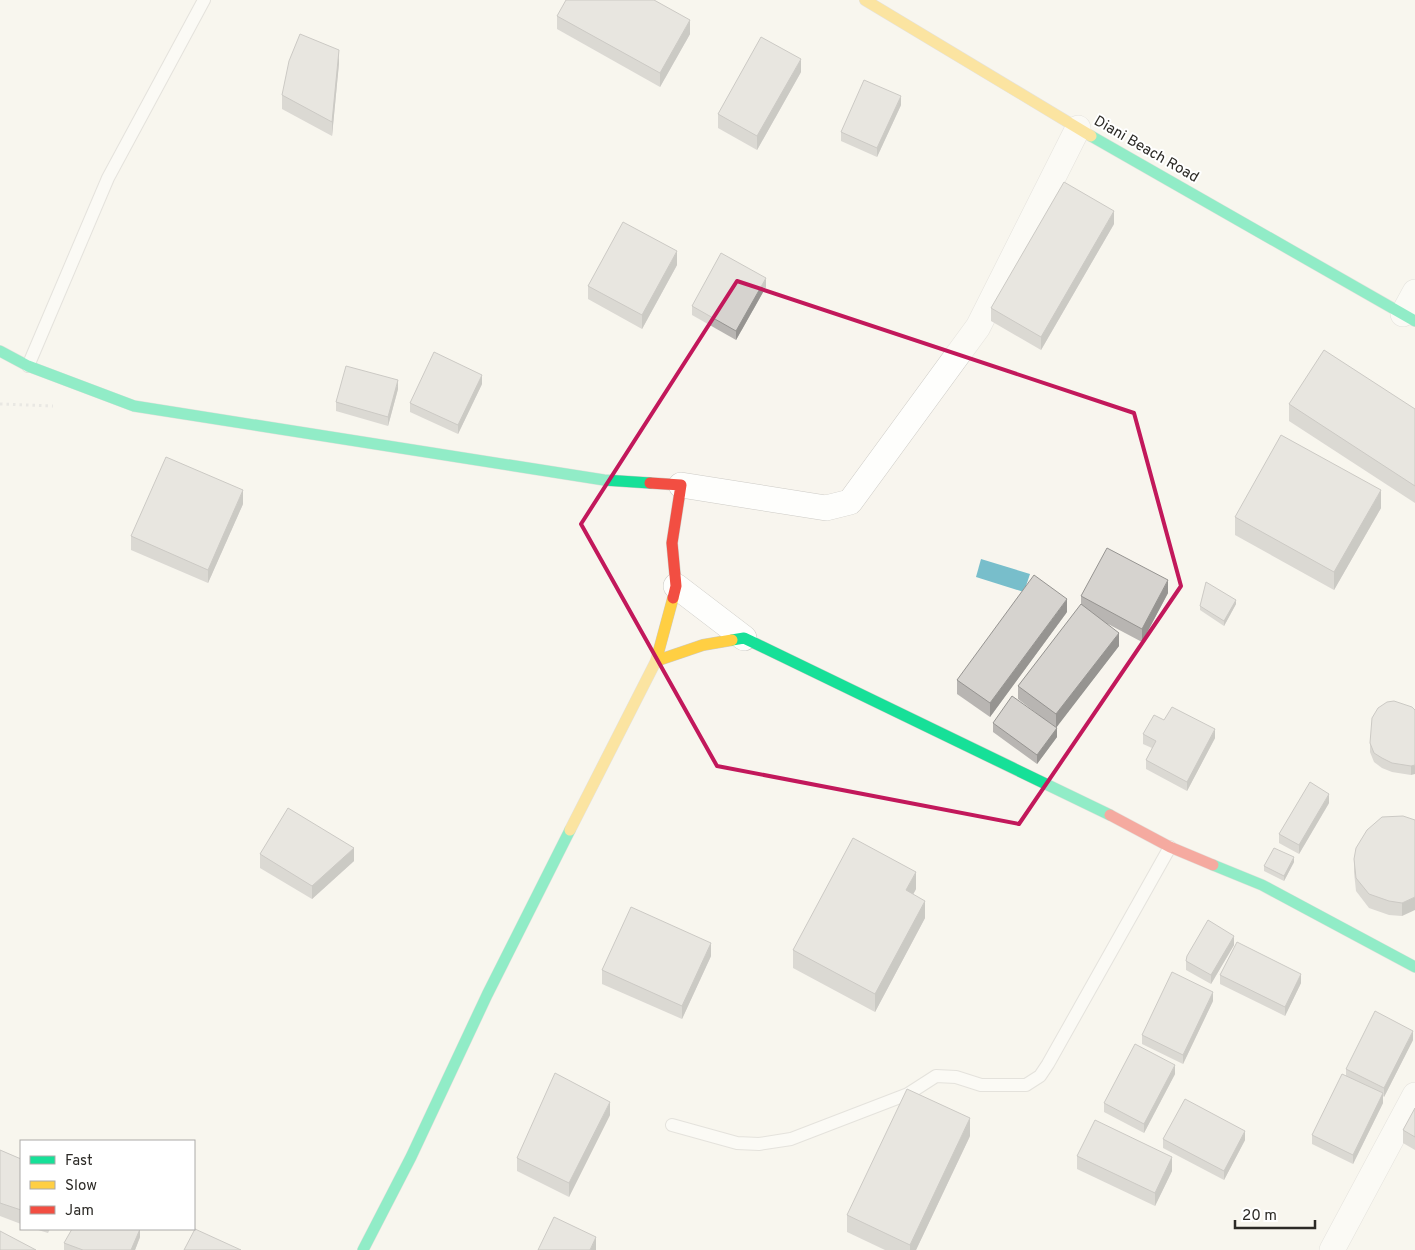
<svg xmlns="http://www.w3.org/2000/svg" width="1415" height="1250" viewBox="0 0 1415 1250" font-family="Overpass,sans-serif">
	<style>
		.water { fill: #78becb }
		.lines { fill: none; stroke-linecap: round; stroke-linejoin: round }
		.lane-casing { stroke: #cdcbc6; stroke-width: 14 }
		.street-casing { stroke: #cdcbc6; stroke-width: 26 }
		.fast-casing { stroke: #cdcbc6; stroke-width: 12 }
		.slow-casing { stroke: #cdcbc6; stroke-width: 12 }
		.jam-casing { stroke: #cdcbc6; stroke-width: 12 }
		.path { stroke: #d8d7d5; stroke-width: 3; stroke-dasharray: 2.5 4; stroke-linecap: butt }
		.lane { stroke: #fefefc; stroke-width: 12 }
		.street { stroke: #fefefc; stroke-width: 25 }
		.fast { stroke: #16e098; stroke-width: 11 }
		.slow { stroke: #ffcf43; stroke-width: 11 }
		.jam { stroke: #f24e42; stroke-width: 11 }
		.wall { fill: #b8b5b2 }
		.shaded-wall { fill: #969491 }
		.building { fill: #d6d3cf; stroke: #969491 }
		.marked { fill: none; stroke: #c2185b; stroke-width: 4; stroke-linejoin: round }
		.labels { text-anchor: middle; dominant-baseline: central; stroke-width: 4; stroke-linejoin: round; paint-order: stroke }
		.street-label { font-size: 15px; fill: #2c2a26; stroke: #fff }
	</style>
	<rect width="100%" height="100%" fill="#f8f5ee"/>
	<polygon class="water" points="981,559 1030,574 1024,592 976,577"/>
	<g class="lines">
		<defs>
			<g id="lane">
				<polyline points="28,366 108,178 204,0"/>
				<polyline points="672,1125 737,1143 759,1144 791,1139 908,1094 936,1076 956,1077 981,1085 1026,1085 1040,1076 1048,1064 1170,847"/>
			</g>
			<g id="street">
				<polyline points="1403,314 1415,292"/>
				<polyline points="681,485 826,508 850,502 978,327 1078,128"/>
				<polyline points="676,586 744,638"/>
				<polyline points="1332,1250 1415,1095"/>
			</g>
			<g id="fast">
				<polyline points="1091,136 1415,321"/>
				<polyline points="0,351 28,366 134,406 604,480 650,483"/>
				<polyline points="732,640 744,638 1110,815"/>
				<polyline points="1213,865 1262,885 1415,967"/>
				<polyline points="363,1250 411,1157 487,995 570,830"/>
			</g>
			<g id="slow">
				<polyline points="865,0 1091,136"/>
				<polyline points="656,661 673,598"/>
				<polyline points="570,830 656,661 703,645 732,640"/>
			</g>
			<g id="jam">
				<polyline points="650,483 681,485 672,543 676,586 673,598"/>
				<polyline points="1110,815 1170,847 1213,865"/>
			</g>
		</defs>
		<use href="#lane" class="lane-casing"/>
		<use href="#street" class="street-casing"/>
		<use href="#fast" class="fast-casing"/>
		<use href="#slow" class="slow-casing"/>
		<use href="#jam" class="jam-casing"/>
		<polyline class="path" points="0,404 53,406"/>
		<use href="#lane" class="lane"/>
		<use href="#street" class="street"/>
		<use href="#fast" class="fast"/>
		<use href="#slow" class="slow"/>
		<use href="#jam" class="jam"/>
	</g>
	<g class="wall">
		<polygon points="557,16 690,34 660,87 557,29"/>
		<polygon points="339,63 332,136 282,109 282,95"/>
		<polygon points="801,72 757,150 718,128 718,114"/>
		<polygon points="901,105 877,157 841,141 841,132"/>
		<polygon points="1114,224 1041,350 991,321 991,308"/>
		<polygon points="677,265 642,329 588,299 588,286"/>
		<polygon points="766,287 736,340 692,315 692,306"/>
		<polygon points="482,384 458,434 410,412 410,403"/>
		<polygon points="398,389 388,426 336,411 336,402"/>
		<polygon points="1289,404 1415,409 1415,503 1289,421"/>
		<polygon points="243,504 208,583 131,550 131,536"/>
		<polygon points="1381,508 1334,590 1235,535 1235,517"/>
		<polygon points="1168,593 1142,642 1108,624 1119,646 1056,727 1057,737 1037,764 993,732 993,723 1040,716 1018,699 1018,686 1081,605 1081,596"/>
		<polygon points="1236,604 1224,626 1200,610 1200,606"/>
		<polygon points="1067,612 990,717 957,694 957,680"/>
		<polygon points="1412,707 1411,775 1392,772 1382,768 1374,762 1370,752 1370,743"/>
		<polygon points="1164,720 1215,738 1187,791 1146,769 1146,760 1152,748 1143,744 1143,734"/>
		<polygon points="1329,803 1299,854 1279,843 1279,834"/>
		<polygon points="1403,816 1402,916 1389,915 1369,908 1356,891 1354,872 1354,859"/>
		<polygon points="260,854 354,861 312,899 260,868"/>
		<polygon points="1294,862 1284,881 1264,871 1264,866"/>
		<polygon points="916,889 913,894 925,918 875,1012 793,968 793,950"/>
		<polygon points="1234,945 1211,984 1186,970 1186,961"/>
		<polygon points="711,956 682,1019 602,984 602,970"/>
		<polygon points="1220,975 1301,983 1285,1016 1220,984"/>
		<polygon points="1213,1001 1183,1064 1142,1044 1142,1035"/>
		<polygon points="1413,1040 1384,1097 1383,1096 1383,1103 1353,1164 1312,1144 1312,1135 1346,1076 1346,1069"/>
		<polygon points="1175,1074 1144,1133 1104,1112 1104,1103"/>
		<polygon points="1415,1108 1415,1150 1403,1143 1403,1130"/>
		<polygon points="610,1115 569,1197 517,1171 517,1158"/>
		<polygon points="970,1136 916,1250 885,1250 847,1232 847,1215"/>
		<polygon points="1163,1139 1245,1140 1224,1180 1163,1148"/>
		<polygon points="0,1150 21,1159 21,1224 0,1216"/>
		<polygon points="1077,1156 1172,1171 1155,1206 1077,1169"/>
		<polygon points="35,1229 50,1229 48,1233"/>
		<polygon points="140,1229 140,1237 135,1250 64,1250 64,1243"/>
	</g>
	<g class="shaded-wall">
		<polygon points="690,20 690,34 660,87 660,73"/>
		<polygon points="339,50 339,63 332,136 332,122"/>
		<polygon points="801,59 801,72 757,150 757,136"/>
		<polygon points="901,96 901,105 877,157 877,148"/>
		<polygon points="1114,211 1114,224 1041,350 1041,337"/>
		<polygon points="677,251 677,265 642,329 642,315"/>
		<polygon points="766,278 766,287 736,340 736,331"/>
		<polygon points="482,375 482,384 458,434 458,425"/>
		<polygon points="398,380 398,389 388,426 388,417"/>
		<polygon points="243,490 243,504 208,583 208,570"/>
		<polygon points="1381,490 1381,508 1334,590 1334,572"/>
		<polygon points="1168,580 1168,593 1142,642 1142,629"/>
		<polygon points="1067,599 1067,612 990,717 990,703"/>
		<polygon points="1236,600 1236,604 1224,626 1224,621"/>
		<polygon points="1119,633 1119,646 1056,728 1056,714"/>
		<polygon points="1057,728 1057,737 1037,764 1037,755"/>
		<polygon points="1215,729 1215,738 1187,791 1187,782"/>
		<polygon points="1415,765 1415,774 1411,775 1411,766"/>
		<polygon points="1329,794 1329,803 1299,854 1299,845"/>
		<polygon points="354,848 354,861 312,899 312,886"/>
		<polygon points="1294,857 1294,862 1284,881 1284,876"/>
		<polygon points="916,872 916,889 906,908 906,890"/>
		<polygon points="1415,897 1415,910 1402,916 1402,903"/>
		<polygon points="925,901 925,918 875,1012 875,994"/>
		<polygon points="1234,936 1234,945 1211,984 1211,975"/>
		<polygon points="711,943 711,956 682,1019 682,1006"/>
		<polygon points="1301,974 1301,983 1285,1016 1285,1007"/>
		<polygon points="1213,992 1213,1001 1183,1064 1183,1055"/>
		<polygon points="1413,1031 1413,1040 1384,1097 1384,1088"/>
		<polygon points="1175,1065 1175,1074 1144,1133 1144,1124"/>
		<polygon points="1383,1093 1383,1103 1353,1164 1353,1155"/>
		<polygon points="610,1102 610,1115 569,1197 569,1183"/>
		<polygon points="970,1118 970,1136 916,1250 910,1250 910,1245"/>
		<polygon points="1245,1131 1245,1140 1224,1180 1224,1171"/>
		<polygon points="1172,1157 1172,1171 1155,1206 1155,1193"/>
		<polygon points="140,1229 140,1237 135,1250 131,1250"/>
		<polygon points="596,1237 596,1250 590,1250"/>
	</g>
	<g class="building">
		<polygon points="566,0 654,0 690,20 660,73 557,16"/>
		<polygon points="300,34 339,50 332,122 282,95 289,61"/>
		<polygon points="761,37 801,59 757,136 718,114"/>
		<polygon points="864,80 901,96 877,148 841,132"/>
		<polygon points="1064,182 1114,211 1041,337 991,308"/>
		<polygon points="623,222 677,251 642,315 588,286"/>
		<polygon points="721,253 766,278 736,331 692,306"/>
		<polygon points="1324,350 1415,409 1415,486 1289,404"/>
		<polygon points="434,352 482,375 458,425 410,403"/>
		<polygon points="346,366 398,380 388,417 336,402"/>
		<polygon points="1281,435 1381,490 1334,572 1235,517"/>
		<polygon points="166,457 243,490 208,570 131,536"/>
		<polygon points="1107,548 1168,580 1142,629 1081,596"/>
		<polygon points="1034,575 1067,599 990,703 957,680"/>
		<polygon points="1206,582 1236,600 1224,621 1200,606"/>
		<polygon points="1081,604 1119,633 1056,714 1018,686"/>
		<polygon points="1012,696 1057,728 1037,755 993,723"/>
		<polygon points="1394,701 1412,707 1415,710 1415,765 1411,766 1392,763 1382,758 1374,753 1370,743 1372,718 1378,708 1387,702"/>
		<polygon points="1172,707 1215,729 1187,782 1146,760 1156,741 1143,734 1154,715 1164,720"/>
		<polygon points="1310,782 1329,794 1299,845 1279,834"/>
		<polygon points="288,808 354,848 312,886 260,854"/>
		<polygon points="1403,816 1415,820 1415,897 1402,903 1389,901 1369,894 1356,878 1354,859 1356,848 1367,830 1382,817"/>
		<polygon points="853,838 916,872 906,890 925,901 875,994 793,950"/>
		<polygon points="1274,848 1294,857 1284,876 1264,866"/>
		<polygon points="631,907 711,943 682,1006 602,970"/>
		<polygon points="1208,920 1234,936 1211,975 1186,961 1187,956"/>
		<polygon points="1237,942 1301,974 1285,1007 1220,975"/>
		<polygon points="1172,972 1213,992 1183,1055 1142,1035"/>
		<polygon points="1375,1011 1413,1031 1384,1088 1346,1069"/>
		<polygon points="1135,1044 1175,1065 1144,1124 1104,1103"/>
		<polygon points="555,1073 610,1102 569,1183 517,1158"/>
		<polygon points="1342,1074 1383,1093 1353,1155 1312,1135"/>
		<polygon points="907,1089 970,1118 910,1245 847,1215"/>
		<polygon points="1185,1099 1245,1131 1224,1171 1163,1139"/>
		<polygon points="1415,1108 1415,1137 1403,1130"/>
		<polygon points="1095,1120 1172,1157 1155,1193 1077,1156"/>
		<polygon points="0,1150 21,1159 21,1210 0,1203"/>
		<polygon points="554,1217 596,1237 590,1250 538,1250"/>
		<polygon points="72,1229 140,1229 131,1250 83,1250 64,1243"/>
		<polygon points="195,1229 241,1250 184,1250"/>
		<polygon points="0,1231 36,1250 0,1250"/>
	</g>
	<path d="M0 0H1415V1250H0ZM737 281 1134 413 1181 586 1019 824 717 766 581 524Z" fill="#f8f5ee" fill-opacity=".55" fill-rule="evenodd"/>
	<path class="marked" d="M737 281 1134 413 1181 586 1019 824 717 766 581 524Z"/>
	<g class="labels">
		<g class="street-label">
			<text transform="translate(1146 150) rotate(30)">Diani Beach Road</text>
		</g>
	</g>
	<rect x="20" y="1140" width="175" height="90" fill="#ffffff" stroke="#abaaa8"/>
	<rect x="30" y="1156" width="25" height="8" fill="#16e098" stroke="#abaaa8"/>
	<text x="65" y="1165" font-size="15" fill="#2c2a26">Fast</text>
	<rect x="30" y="1181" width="25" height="8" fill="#ffcf43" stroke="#abaaa8"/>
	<text x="65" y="1190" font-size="15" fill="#2c2a26">Slow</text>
	<rect x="30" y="1206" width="25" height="8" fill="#f24e42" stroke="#abaaa8"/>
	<text x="65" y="1215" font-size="15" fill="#2c2a26">Jam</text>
	<path d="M1235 1220v8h80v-8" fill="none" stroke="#2c2a26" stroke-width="2.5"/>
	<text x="1242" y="1220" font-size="15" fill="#2c2a26" stroke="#ffffff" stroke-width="4" paint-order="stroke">20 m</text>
</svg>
